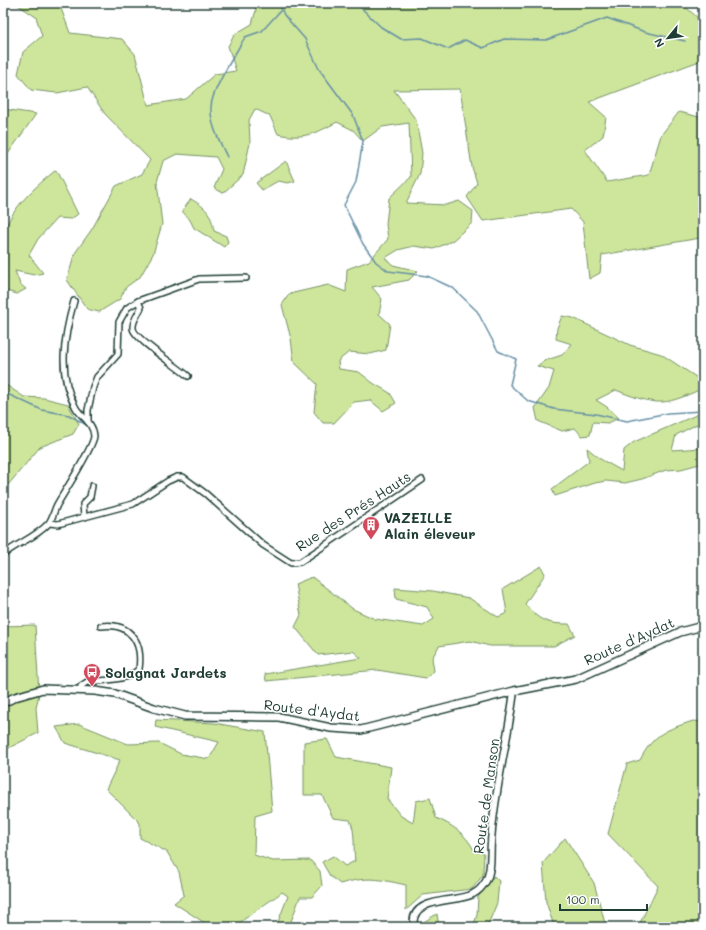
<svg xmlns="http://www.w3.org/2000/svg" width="706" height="930" viewBox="0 0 706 930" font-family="Mali,sans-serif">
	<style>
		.green { fill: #cee69b; stroke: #769268 }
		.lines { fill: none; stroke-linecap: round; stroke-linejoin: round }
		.stream { stroke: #668fa5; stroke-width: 1.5 }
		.minor-casing { stroke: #1f3d34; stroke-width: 8 }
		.tertiary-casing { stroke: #1f3d34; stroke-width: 9 }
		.secondary-casing { stroke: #1f3d34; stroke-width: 10 }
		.minor { stroke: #fff; stroke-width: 5 }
		.tertiary { stroke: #fff; stroke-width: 6 }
		.secondary { stroke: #fff; stroke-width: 7 }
		.labels { text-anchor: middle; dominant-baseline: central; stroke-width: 3; stroke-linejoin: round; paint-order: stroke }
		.street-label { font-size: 14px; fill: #1f3d34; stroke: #fff }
		.poi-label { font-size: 14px; font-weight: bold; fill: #1f3d34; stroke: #fff; text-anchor: start }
	</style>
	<rect width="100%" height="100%" fill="#fff"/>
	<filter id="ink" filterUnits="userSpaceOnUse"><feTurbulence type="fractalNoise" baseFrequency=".025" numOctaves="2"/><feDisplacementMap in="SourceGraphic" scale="8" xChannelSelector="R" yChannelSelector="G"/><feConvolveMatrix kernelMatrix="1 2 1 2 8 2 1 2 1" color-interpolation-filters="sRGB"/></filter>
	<g filter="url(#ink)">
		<g class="green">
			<path d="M15 3H59L70 33 122 39 135 54 148 105 186 99 215 74 236 71 228 46 235 34 252 24 256 10 252 3H681L697 17 702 60 589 102 606 117 603 136 585 150 607 182 649 175 661 135 679 112 703 118V242L700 238 602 255 600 273 589 279 583 222 571 209 483 221 467 197 477 183 472 167 460 89 394 90 416 120 422 153 420 174 406 203 446 205 459 201 473 211 472 223 452 241 434 249 414 246 398 250 385 258 393 265 418 271 409 280 372 287 382 299 379 314 390 324 386 350 370 354 349 352 338 361 339 369 359 372 373 383 390 393 396 403 383 411 370 400 354 402 334 423H323L314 412 317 384 294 362 291 339 282 305 289 294 328 285 346 292 347 269 369 261 388 239 386 224 389 198 411 177 409 123 382 127 363 141 353 130 337 122C317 133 303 140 278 134L270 116 255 109 249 120 250 143 243 175 223 193 214 188 222 169 216 157 177 154 163 161 157 182 162 224 153 254 140 277 126 287 120 299 99 312 87 309 67 280 75 253 92 229 116 186 142 174 150 160 105 114 87 87 57 93 31 90 18 74 23 52 42 36 36 17Z"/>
			<polygon points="3,109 36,114 3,161"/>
			<polygon points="286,161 295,181 288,183 278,181 262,190 256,183"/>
			<path d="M56 170 78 214 71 219 57 218 38 239 29 255 43 273 34 275 15 271 20 284 26 289 17 294 3 290C3 278 0 243 3 234 12 207 35 187 56 170Z"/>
			<path d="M191 199C206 208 211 212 214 231L226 236 228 242 224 247 194 228 190 220 182 211Z"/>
			<path d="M562 316 573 318 630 345 661 354 696 377 703 376V388C693 393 673 402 662 402 649 403 628 395 616 390L596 400 607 407 619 418 608 423 593 422 590 435 582 436 575 428 562 431 538 421 535 408 549 388 554 371 537 366 544 361 562 355 572 344 556 339 557 328Z"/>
			<polygon points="3,383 24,397 44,398 68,404 79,424 73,434 40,447 8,485 3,483"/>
			<polygon points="703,412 703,421 676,435 672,450 703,448 703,463 681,469 666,470 642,479 625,483 606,481 595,483 555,496 552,489 589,461 587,448 602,460 622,471 624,450 634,442"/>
			<path d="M541 566 545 574 525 604C539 621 547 624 569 624L575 635 554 646H490L470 641 439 646 432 658 434 671 426 678 377 670 266 681 265 674 361 658 353 651 318 655 295 627 301 615 295 584 312 577 353 609 375 619 423 626 434 619 427 607 396 599 395 588 433 591 469 598 498 617 507 613 503 589Z"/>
			<polygon points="35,625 39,694 36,708 38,733 3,751 3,626"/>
			<path d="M156 720 214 723 265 732 272 811 255 816 254 855 273 861 310 860 320 871 322 886 312 897H300L289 927H276L288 896 282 892C276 897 236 924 235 927H211L174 903 184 895 179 872 167 852 140 838V823L106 789 120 760 65 743 56 727 79 724 128 744 159 743 181 754 209 759 219 742 155 727Z"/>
			<path d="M693 721 703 722V927H638L658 886 608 834 627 764 640 760C654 733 666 730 693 721Z"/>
			<path d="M327 739 336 757 391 767 387 799 401 816 413 823 416 801 430 798 436 818C452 825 465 833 474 850L484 853 483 875 472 889 423 895 406 910V885C379 879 367 876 340 884L330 876 322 862 333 856 345 866 355 861C353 847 356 833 350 820L333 818 322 795H304V742Z"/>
			<polygon points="565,838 594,883 606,927 554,926 546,902 543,863"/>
			<polygon points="494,876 499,881 497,903 487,927 473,927 477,915 478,897"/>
			<polygon points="437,914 439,927 415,927"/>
		</g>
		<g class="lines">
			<g class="stream">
				<polyline points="279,3 284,15 305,39 319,69 353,115 363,141 356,182 344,205 363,244 376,262 388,271 427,276 453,288 477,311 498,351 516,359 510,385 528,401 554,409 596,414 627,421 668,413 703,411"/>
				<polyline points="356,3 381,27 401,39 422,38 448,49 465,40 483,48 504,39 546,40 607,18 645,32 685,41"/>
				<path d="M227 157C220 142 210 125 211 107 211 91 236 53 245 37L262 31 281 10"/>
				<polyline points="3,392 42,410 69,415 85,424"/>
			</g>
			<defs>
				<g id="minor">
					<path d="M138 301 141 308C138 314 132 322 133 328 133 338 178 367 188 376"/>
					<polyline points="88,422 88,410 93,387 97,377 118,354 119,322 127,308 138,301 199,279 246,278"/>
					<polyline points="84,517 83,504 90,497 92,486"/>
					<polyline points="50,523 58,524 133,504 168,481 177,477 183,477 206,494 263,545 291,563 300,562 422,480"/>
					<path d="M3 555C17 543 35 538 48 524 53 519 54 509 58 503 65 491 94 446 94 436 93 422 82 418 76 408 57 375 64 336 74 301"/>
					<path d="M80 690 81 686 87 682C103 680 128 681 139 669 143 642 130 622 101 626"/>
				</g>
				<path id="tertiary" d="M414 927C408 896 457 903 473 894 479 891 483 886 486 881 492 870 490 854 491 842 494 791 508 741 514 691"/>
				<polyline id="secondary" points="3,703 15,697 43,689 95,691 115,694 154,708 185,716 279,717 331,728 361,730 514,691 576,679 680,632 703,626"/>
			</defs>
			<use href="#minor" class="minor-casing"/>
			<use href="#tertiary" class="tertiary-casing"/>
			<use href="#secondary" class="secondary-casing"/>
			<use href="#minor" class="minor"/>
			<use href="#tertiary" class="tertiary"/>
			<use href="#secondary" class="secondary"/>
		</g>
	</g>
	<defs>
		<symbol id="building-pin" viewBox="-11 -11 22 30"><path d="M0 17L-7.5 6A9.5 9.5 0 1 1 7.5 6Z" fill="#d1495b" stroke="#fff"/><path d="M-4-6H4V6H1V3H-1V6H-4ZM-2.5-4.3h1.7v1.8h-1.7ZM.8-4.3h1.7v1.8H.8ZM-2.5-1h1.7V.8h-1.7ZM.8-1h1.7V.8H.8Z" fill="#fff"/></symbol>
		<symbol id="bus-pin" viewBox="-11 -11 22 30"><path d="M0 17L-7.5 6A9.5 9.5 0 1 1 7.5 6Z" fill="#d1495b" stroke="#fff"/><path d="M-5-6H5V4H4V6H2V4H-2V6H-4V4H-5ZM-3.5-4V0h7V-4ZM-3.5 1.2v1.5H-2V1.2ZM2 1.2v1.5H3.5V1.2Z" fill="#fff"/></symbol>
	</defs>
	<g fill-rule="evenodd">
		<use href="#building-pin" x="361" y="515" width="20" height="27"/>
		<use href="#bus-pin" x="82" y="662" width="20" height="27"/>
	</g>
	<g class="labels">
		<g class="street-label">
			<text transform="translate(353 511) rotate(-33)">Rue des Prés Hauts</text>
			<text transform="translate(629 641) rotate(-24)">Route d'Aydat</text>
			<text transform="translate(312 710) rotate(7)">Route d'Aydat</text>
			<text transform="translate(486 796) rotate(-82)">Route de Manson</text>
		</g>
		<g class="poi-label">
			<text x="384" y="517">VAZEILLE<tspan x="384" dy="16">Alain éleveur</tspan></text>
			<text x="105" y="672">Solagnat Jardets</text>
		</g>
	</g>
	<rect width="706" height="930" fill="none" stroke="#fff" stroke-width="16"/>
	<rect x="8" y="8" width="690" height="914" fill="none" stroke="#1f3d34" stroke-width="1.5" filter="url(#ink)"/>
	<g transform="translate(668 38) rotate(241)" stroke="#ffffff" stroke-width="3" paint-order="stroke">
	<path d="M0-3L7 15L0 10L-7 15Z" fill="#1f3d34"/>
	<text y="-6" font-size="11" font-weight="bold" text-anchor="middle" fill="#1f3d34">N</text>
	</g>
	<path d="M560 904v6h87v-6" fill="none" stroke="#1f3d34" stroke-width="2"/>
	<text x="566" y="904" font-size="12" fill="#1f3d34" stroke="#ffffff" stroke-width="3" paint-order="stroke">100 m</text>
</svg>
